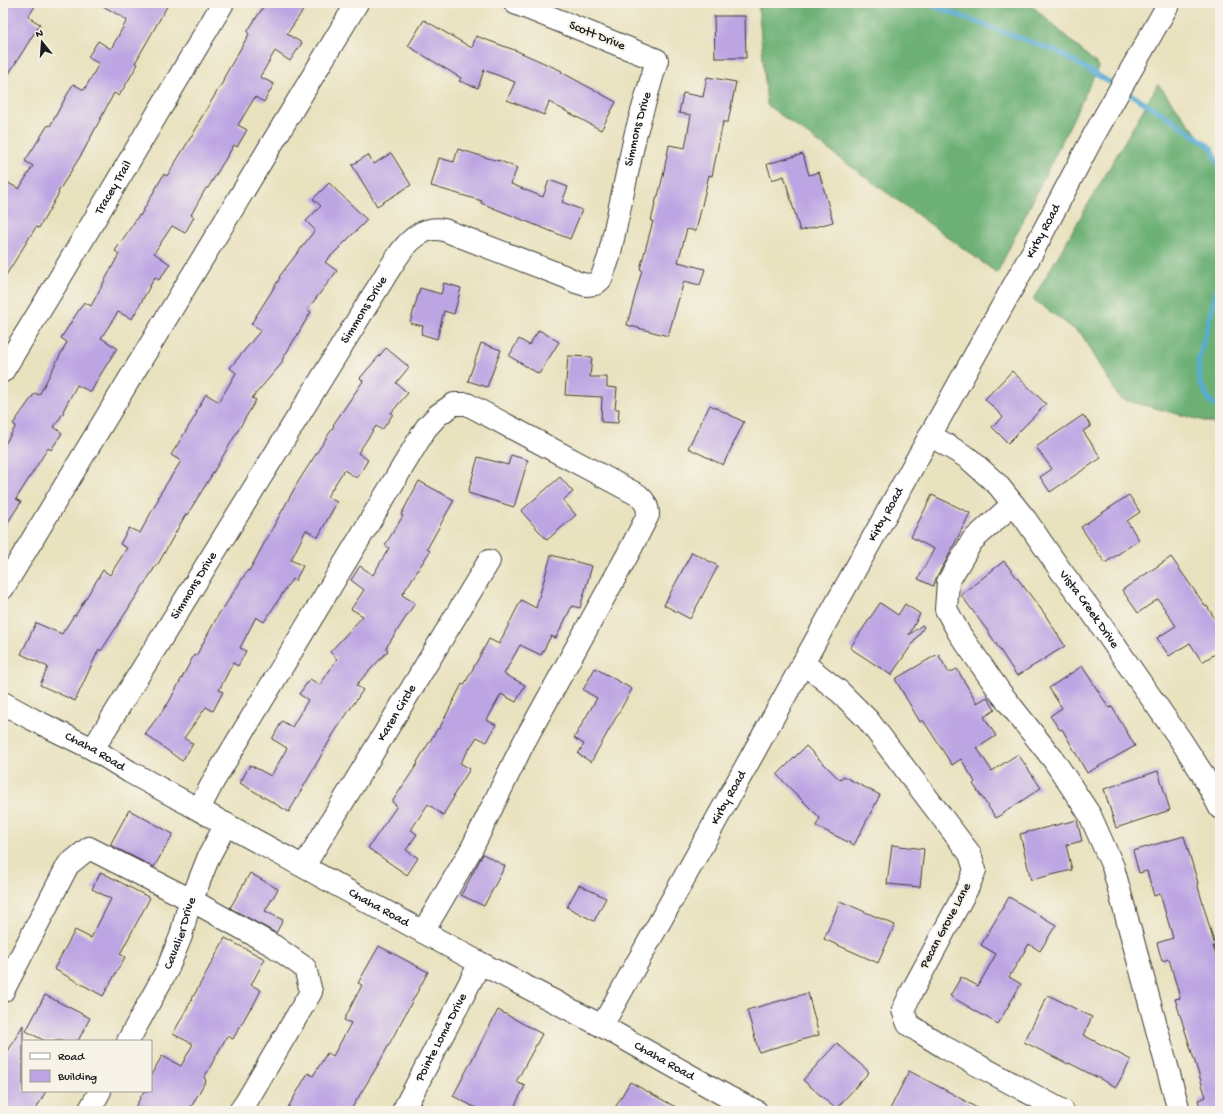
<svg xmlns="http://www.w3.org/2000/svg" width="1223" height="1114" viewBox="0 0 1223 1114" font-family="'Gochi Hand',sans-serif">
	<style>
		.forest { fill: #6cb075; stroke: #446648 }
		.lines { fill: none; stroke-linecap: round; stroke-linejoin: round }
		.stream { stroke: #57acd3; stroke-width: 5 }
		.building { fill: #bda4e3 }
		.minor-casing { stroke: #3b3a34; stroke-width: 24 }
		.minor { stroke: #fff; stroke-width: 22 }
		.labels { text-anchor: middle; dominant-baseline: central; stroke-width: 4; stroke-linejoin: round; paint-order: stroke }
		.street-label { font-size: 13px; fill: #1c1c1c; stroke: #f7f3e8 }
	</style>
	<rect width="100%" height="100%" fill="#f7f3e8"/>
	<filter id="ink" filterUnits="userSpaceOnUse"><feTurbulence type="fractalNoise" baseFrequency=".025" numOctaves="2"/><feDisplacementMap in="SourceGraphic" scale="8" xChannelSelector="R" yChannelSelector="G"/><feConvolveMatrix kernelMatrix="1 2 1 2 8 2 1 2 1" color-interpolation-filters="sRGB"/></filter>
	<filter id="wash" filterUnits="userSpaceOnUse"><feTurbulence type="fractalNoise" baseFrequency=".012" numOctaves="4" result="noise"/><feDisplacementMap in="SourceGraphic" scale="16" xChannelSelector="R" yChannelSelector="G"/><feGaussianBlur stdDeviation="0.9" result="paint"/><feColorMatrix in="noise" values="0 0 0 0 0 0 0 0 0 0 0 0 0 0 0 0 0 1.4 0 .05"/><feComposite in="paint" operator="in"/></filter>
	<g filter="url(#wash)">
		<rect width="100%" height="100%" fill="#e9e2bf"/>
		<g class="forest">
			<polygon points="758,3 1029,3 1099,66 997,273 767,105"/>
			<polygon points="1158,84 1220,164 1220,425 1120,399 1082,335 1033,299"/>
		</g>
		<g class="lines">
			<g class="stream">
				<polyline points="925,3 1058,52 1116,86"/>
				<polyline points="1125,91 1173,120 1212,148 1220,168"/>
				<polyline points="1220,278 1198,362 1200,383 1210,402 1220,408"/>
			</g>
		</g>
		<g id="blocks">
			<g class="building">
				<polygon points="3,3 37,3 28,17 40,24 3,83"/>
				<polygon points="98,3 169,3 135,63 138,64 119,96 114,93 83,152 58,192 59,193 39,228 36,227 3,280 3,180 19,189 33,166 25,161 48,125 50,126 73,84 84,90 99,64 88,57 98,41 111,49 127,20"/>
				<polygon points="266,3 308,3 287,34 302,43 290,61 275,51 260,77 274,84 264,102 255,97 238,125 247,130 237,147 234,145 208,188 206,188 191,215 194,217 185,233 172,226 154,253 170,264 159,280 155,277 132,319 118,312 101,338 117,348 99,377 91,392 77,385 63,411 64,412 54,427 62,433 51,450 48,448 16,499 21,502 3,530 3,447 16,426 13,424 35,393 39,395 67,342 61,338 84,302 91,306 119,254 115,251 139,215 140,216 164,174 167,176 199,124 198,123 224,80 223,79 249,34 247,32"/>
				<polygon points="714,16 745,16 746,58 715,58"/>
				<polygon points="424,20 472,48 476,36 517,51 562,71 561,72 616,102 601,130 549,102 544,115 507,100 515,82 484,70 478,88 459,81 461,78 408,46"/>
				<polygon points="707,77 736,82 728,122 723,122 712,176 709,175 696,231 687,229 678,262 705,269 700,285 684,281 668,336 627,325 642,270 640,269 653,221 651,221 657,196 658,196 663,176 669,145 685,148 691,115 679,113 683,93 703,97"/>
				<polygon points="458,149 498,161 498,160 517,168 511,184 543,197 549,180 568,187 562,202 582,210 570,239 481,203 482,201 431,186 439,158 454,162"/>
				<polygon points="391,153 411,185 377,206 352,165 368,155 374,164"/>
				<polygon points="803,154 809,175 819,172 833,222 800,231 784,176 772,180 767,164"/>
				<polygon points="329,183 367,220 325,262 337,271 307,310 311,312 282,360 283,362 252,398 256,400 210,478 187,515 186,514 158,564 157,564 101,651 99,649 75,701 40,685 48,667 21,654 36,623 62,634 74,615 75,616 103,570 110,575 127,548 120,544 129,528 140,533 159,498 158,497 181,461 171,455 197,413 196,412 206,394 219,402 236,373 230,368 261,330 251,324 280,278 279,277 315,230 306,221 321,206 313,199"/>
				<polygon points="444,283 461,288 454,314 444,311 437,339 421,334 423,326 410,323 420,288 441,294"/>
				<polygon points="539,330 559,342 539,374 509,356 519,339 529,345"/>
				<polygon points="481,343 501,350 487,387 468,381"/>
				<polygon points="386,348 409,367 396,383 408,393 391,413 393,414 382,430 376,426 358,453 368,460 357,478 344,470 327,497 337,502 318,537 306,530 291,560 303,566 295,581 292,579 264,622 256,617 240,648 246,651 238,666 233,663 219,690 223,692 213,711 206,707 184,738 193,744 182,761 145,734 169,702 194,655 196,656 221,610 222,610 248,570 249,571 298,482 334,426 333,425 363,381 360,378"/>
				<polygon points="568,356 592,357 590,377 607,377 607,387 617,388 615,409 619,409 618,423 601,422 602,397 565,395"/>
				<polygon points="1012,371 1046,404 1008,443 992,427 1003,417 985,399"/>
				<polygon points="710,405 744,422 723,465 688,448"/>
				<polygon points="1083,415 1091,426 1083,431 1101,458 1050,492 1040,477 1052,469 1036,447"/>
				<polygon points="511,455 528,460 514,507 468,493 478,457 508,465"/>
				<polygon points="560,477 573,492 563,500 576,515 547,540 521,511"/>
				<polygon points="419,481 454,500 427,549 430,551 402,595 415,603 386,648 388,651 356,685 363,690 334,733 289,812 240,783 250,765 271,776 287,748 272,739 282,721 292,727 308,700 299,694 310,679 320,685 337,659 330,652 363,616 351,609 364,590 351,580 360,566 373,575 389,548 385,545 403,516 401,515"/>
				<polygon points="932,495 970,513 947,559 937,576 933,586 918,579 934,549 911,537"/>
				<polygon points="1129,495 1140,512 1127,521 1139,540 1105,563 1081,527"/>
				<polygon points="692,552 718,566 690,619 664,605"/>
				<polygon points="551,555 592,566 580,608 572,606 556,638 551,636 541,655 520,645 504,674 525,685 516,702 501,694 487,720 496,725 487,742 477,737 460,763 470,769 453,796 454,797 443,815 428,804 411,830 417,834 406,850 418,858 407,875 368,848 397,806 392,802 418,763 417,762 438,728 439,729 462,684 464,685 489,639 499,644 521,600 536,608"/>
				<polygon points="1171,557 1206,607 1207,606 1220,627 1220,651 1202,662 1190,643 1169,656 1157,638 1176,626 1158,599 1138,613 1122,590"/>
				<polygon points="1004,561 1044,613 1065,646 1017,676 987,630 961,595"/>
				<polygon points="880,603 898,615 905,604 920,614 909,635 922,625 924,627 891,675 850,648"/>
				<polygon points="938,654 949,673 957,669 977,703 987,697 995,710 984,717 996,736 977,748 992,771 1018,754 1041,788 996,818 973,784 975,782 961,759 952,765 923,720 920,722 895,679"/>
				<polygon points="1082,666 1109,708 1112,707 1135,746 1087,773 1062,729 1060,730 1050,716 1062,708 1049,688"/>
				<polygon points="595,668 632,689 591,762 578,754 584,744 574,738 597,698 583,690"/>
				<polygon points="806,746 840,780 843,776 880,795 854,845 816,826 820,818 777,775"/>
				<polygon points="1158,771 1170,810 1116,828 1104,789"/>
				<polygon points="129,810 173,834 154,867 110,845"/>
				<polygon points="1077,820 1082,841 1066,845 1072,870 1031,880 1020,834"/>
				<polygon points="1184,836 1198,883 1197,883 1215,946 1213,946 1220,969 1220,1111 1201,1111 1198,1100 1206,1097 1175,999 1180,998 1169,959 1162,961 1157,943 1173,938 1160,894 1154,896 1147,871 1139,873 1133,851"/>
				<polygon points="892,845 924,849 920,887 887,884"/>
				<polygon points="483,854 505,866 484,906 461,895"/>
				<polygon points="101,872 150,898 120,954 125,957 103,996 54,969 75,930 91,938 111,899 92,889"/>
				<polygon points="250,873 278,889 265,911 283,920 276,933 230,908"/>
				<polygon points="579,885 606,898 594,921 567,907"/>
				<polygon points="1009,897 1056,925 1040,951 1029,944 1009,977 1021,984 998,1024 950,996 961,977 978,986 996,954 981,945"/>
				<polygon points="840,901 895,925 878,963 824,939"/>
				<polygon points="225,938 265,959 251,985 261,990 252,1008 251,1007 233,1039 227,1036 204,1078 206,1080 189,1111 133,1111 144,1091 151,1091 151,1075 162,1056 181,1066 193,1044 173,1034"/>
				<polygon points="379,946 428,972 378,1065 350,1111 286,1111 308,1073 313,1076 327,1053 333,1056 351,1023 344,1020 362,985 358,983"/>
				<polygon points="808,993 819,1035 759,1052 747,1010"/>
				<polygon points="45,995 90,1018 78,1041 45,1041 26,1031"/>
				<polygon points="1048,995 1092,1017 1083,1035 1131,1060 1116,1087 1069,1063 1068,1064 1024,1042"/>
				<polygon points="498,1010 542,1034 516,1082 525,1086 512,1111 482,1111 453,1096"/>
				<polygon points="23,1025 23,1091 46,1091 35,1111 3,1111 3,1060"/>
				<polygon points="837,1043 869,1072 836,1109 803,1080"/>
				<polygon points="909,1071 953,1094 982,1111 889,1111"/>
				<polygon points="630,1082 683,1111 613,1111"/>
			</g>
		</g>
	</g>
	<g filter="url(#ink)">
		<use href="#blocks" fill-opacity="0" stroke="#3b3a34" stroke-width="1"/>
		<g class="lines">
			<defs>
				<g id="minor">
					<path id="s1" d="M3 371 58 281 223 3"/>
					<path id="s2" d="M930 435 968 458 998 485 1026 520 1061 571 1089 608 1136 676 1180 739 1202 773 1220 808"/>
					<polyline points="1013,504 972,541 948,582 946,609 959,633 1000,692 1053,759 1090,815 1113,867 1179,1111"/>
					<polyline points="3,588 357,3"/>
					<polyline points="803,663 840,692 868,720 970,854 975,870 968,887 911,993 903,1010 908,1024 920,1032 944,1047 1063,1111"/>
					<path id="s3" d="M3 703 32 719 93 749 130 772 480 963 602 1026 728 1097 756 1111"/>
					<path id="s4" d="M93 749 357 321C366 306 376 291 385 276 394 262 403 245 418 235 427 229 434 228 444 230L566 277 576 282 586 285 595 284 601 279 609 257 636 132 657 60 515 3"/>
					<path d="M199 809 214 780 426 428 438 415 454 404H467L638 495C645 501 648 506 648 515L628 554 524 742 472 848 423 932"/>
					<path id="s5" d="M304 866 489 561"/>
					<polyline points="3,991 68,865 89,848 191,900 274,946 305,968 311,992 245,1104 240,1111"/>
					<path id="s6" d="M602 1026 836 604 1033 251 1094 135 1169 3"/>
					<path id="s7" d="M128 1041 167 970 181 936 187 912 209 856 226 824"/>
					<polyline points="89,1111 100,1091"/>
					<path id="s8" d="M403 1111 480 963"/>
				</g>
			</defs>
			<use href="#minor" class="minor-casing"/>
			<use href="#minor" class="minor"/>
		</g>
	</g>
	<g class="labels">
		<g class="street-label">
			<text transform="translate(597 36) rotate(22)">Scott Drive</text>
			<text stroke="none"><textPath href="#s4" startOffset="960">Simmons Drive</textPath></text>
			<text stroke="none"><textPath href="#s1" startOffset="214">Tracey Trail</textPath></text>
			<text stroke="none"><textPath href="#s6" startOffset="909">Kirby Road</textPath></text>
			<text stroke="none"><textPath href="#s4" startOffset="516">Simmons Drive</textPath></text>
			<text stroke="none"><textPath href="#s6" startOffset="585">Kirby Road</textPath></text>
			<text stroke="none"><textPath href="#s4" startOffset="192">Simmons Drive</textPath></text>
			<text stroke="none"><textPath href="#s2" startOffset="239">Vista Creek Drive</textPath></text>
			<text stroke="none"><textPath href="#s5" startOffset="179">Karen Circle</textPath></text>
			<text stroke="none"><textPath href="#s3" startOffset="104">Chaha Road</textPath></text>
			<text stroke="none"><textPath href="#s6" startOffset="261">Kirby Road</textPath></text>
			<text stroke="none"><textPath href="#s3" startOffset="428">Chaha Road</textPath></text>
			<text transform="translate(946 926) rotate(-62)">Pecan Grove Lane</text>
			<text stroke="none"><textPath href="#s7" startOffset="120">Cavalier Drive</textPath></text>
			<text stroke="none"><textPath href="#s8" startOffset="83">Pointe Loma Drive</textPath></text>
			<text stroke="none"><textPath href="#s3" startOffset="752">Chaha Road</textPath></text>
		</g>
	</g>
	<rect width="1223" height="1114" fill="none" stroke="#f7f3e8" stroke-width="16"/>
	<rect x="22" y="1040" width="130" height="52" fill="#f7f3e8" stroke="#9f9d96"/>
	<rect x="30" y="1053" width="20" height="6" fill="#ffffff" stroke="#9f9d96"/>
	<text x="58" y="1060" font-size="12" fill="#1c1c1c">Road</text>
	<rect x="30" y="1070" width="20" height="12" fill="#bda4e3" stroke="#9f9d96"/>
	<text x="58" y="1080" font-size="12" fill="#1c1c1c">Building</text>
	<g transform="translate(42 42) rotate(343)" stroke="#f7f3e8" stroke-width="3" paint-order="stroke">
	<path d="M0-3L7 15L0 10L-7 15Z" fill="#1c1c1c"/>
	<text y="-6" font-size="11" font-weight="bold" text-anchor="middle" fill="#1c1c1c">N</text>
	</g>
</svg>
